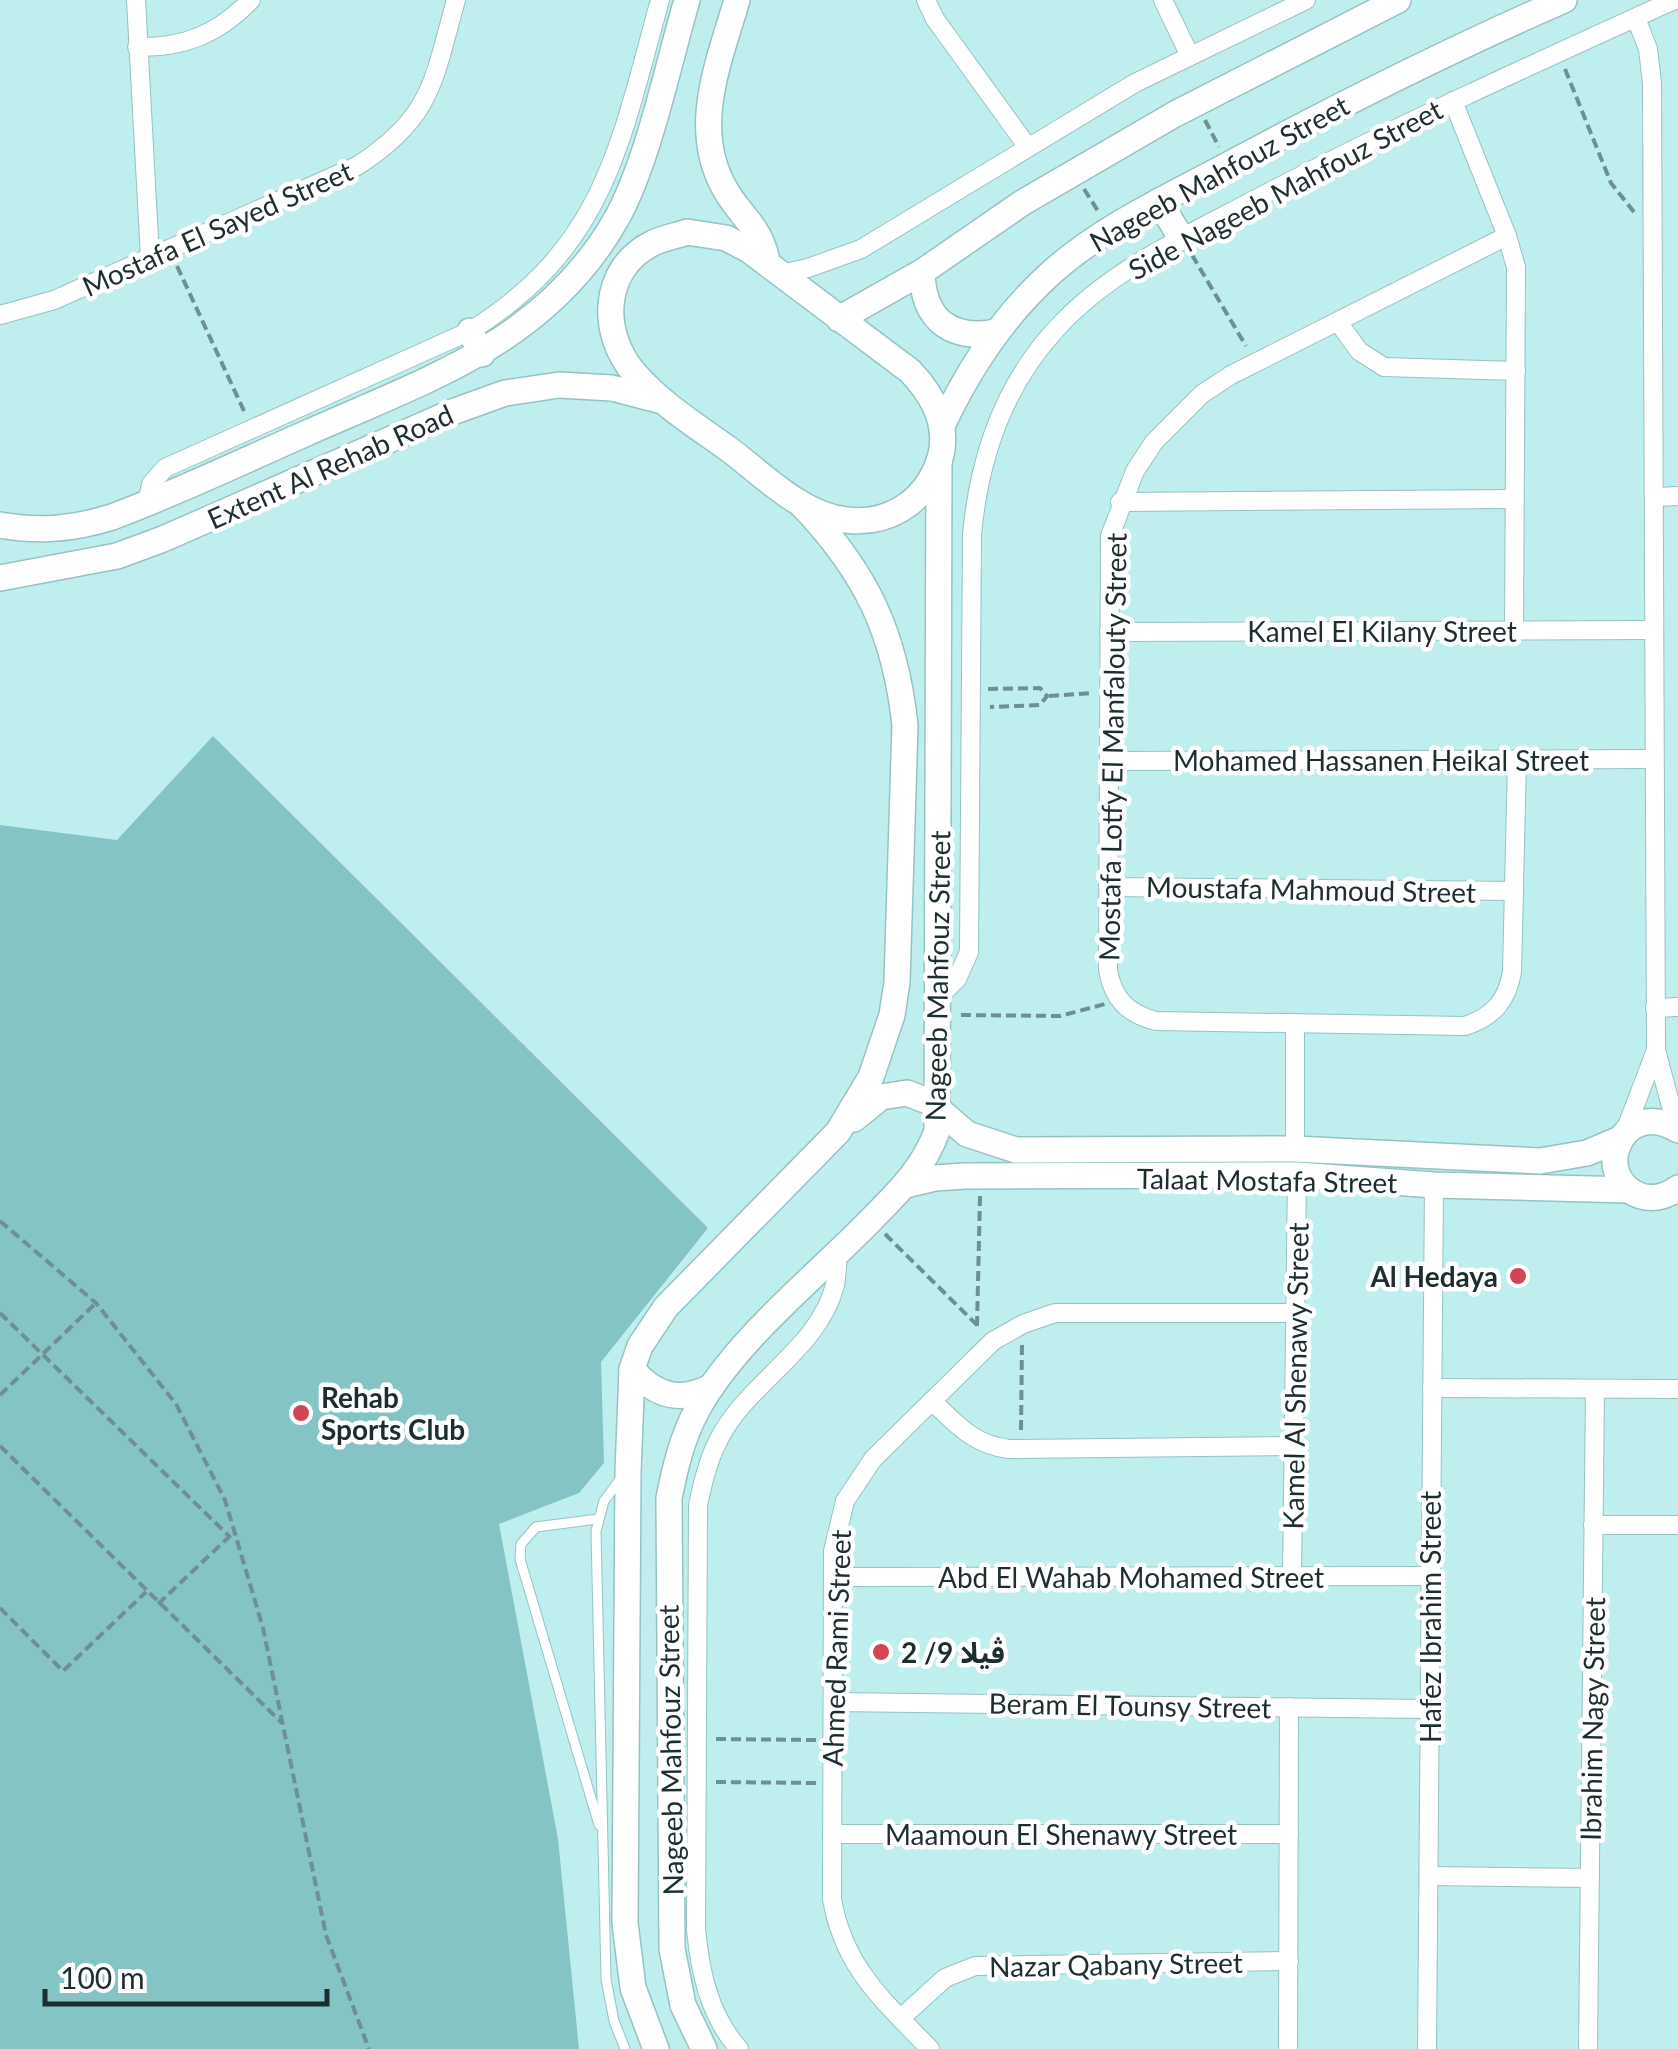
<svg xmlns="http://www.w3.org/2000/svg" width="1678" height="2049" viewBox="0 0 1678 2049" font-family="Lato,'Noto Sans Arabic',sans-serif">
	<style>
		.green { fill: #85c4c5 }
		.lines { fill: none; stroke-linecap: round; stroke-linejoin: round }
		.lane-casing { stroke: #95c3c4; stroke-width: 11 }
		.street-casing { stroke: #95c3c4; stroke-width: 20 }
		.secondary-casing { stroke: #95c3c4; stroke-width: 28 }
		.path { stroke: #6f9091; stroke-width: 4; stroke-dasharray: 10 5; stroke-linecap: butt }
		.lane { stroke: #fff; stroke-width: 9 }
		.street { stroke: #fff; stroke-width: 18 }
		.secondary { stroke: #fff; stroke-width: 25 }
		.poi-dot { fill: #d44455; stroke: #fff; stroke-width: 4 }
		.labels { text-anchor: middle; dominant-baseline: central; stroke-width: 9; stroke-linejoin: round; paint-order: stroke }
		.street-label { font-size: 28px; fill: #1c2e2f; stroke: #fff }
		.poi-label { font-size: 28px; font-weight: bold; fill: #1c2e2f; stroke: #fff; text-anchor: start }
	</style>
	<rect width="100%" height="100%" fill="#bfeeef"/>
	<polygon class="green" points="213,736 708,1228 601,1362 604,1463 579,1493 499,1524 558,1839 579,2049 0,2049 0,825 117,840"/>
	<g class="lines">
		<defs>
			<g id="lane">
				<polyline points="622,1477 604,1501 596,1531 606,1979 614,2021 625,2049"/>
				<polyline points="598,1519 536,1527 521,1544 520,1559 599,1825"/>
			</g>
			<g id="street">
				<polyline points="136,0 150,258"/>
				<polyline points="926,0 935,19 1027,146"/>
				<polyline points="1163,0 1189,54"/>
				<path d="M137 47C184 48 218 34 251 0"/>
				<polyline points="1453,101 1507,236 1516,267 1514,631"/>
				<path d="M1507 236 1231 375 1202 394 1154 442 1135 471 1110 536 1108 970C1113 999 1128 1014 1156 1021L1465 1026C1493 1017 1507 1001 1512 972L1517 760"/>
				<polyline points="781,274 808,268 861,249 1135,83 1306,0"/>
				<path d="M0 315 54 300 357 166C433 117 433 81 456 0"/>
				<polyline points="1338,322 1359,351 1384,367 1516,371"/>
				<polyline points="1656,497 1678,496"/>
				<polyline points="1120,502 1515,499"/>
				<path d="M147 504 151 484 165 468 470 331C606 247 620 143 660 0"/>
				<polyline points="1109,632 1654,630"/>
				<polyline points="1109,761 1653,759"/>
				<polyline points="1108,887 1514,891"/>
				<path d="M936 1000 957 979 969 952 972 535C979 457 1003 386 1057 328 1110 270 1186 236 1254 200 1392 128 1533 64 1674 0"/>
				<polyline points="1655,1008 1678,1007"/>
				<polyline points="1656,1050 1677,1129"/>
				<polyline points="1624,1134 1656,1050 1652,83 1648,49 1636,18"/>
				<polyline points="1295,1149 1295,1023"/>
				<polyline points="1432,1388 1678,1389"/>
				<path d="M932 1401C956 1424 974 1445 1009 1449L1294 1446"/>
				<polyline points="1593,1525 1678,1525"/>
				<polyline points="1292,1576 1297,1175"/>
				<polyline points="833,1577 1430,1576"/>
				<polyline points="833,1702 1428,1709"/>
				<polyline points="832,1834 1289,1834"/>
				<polyline points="1430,1876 1590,1878"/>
				<polyline points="901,2018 945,1978 975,1966 1289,1961"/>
				<path d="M739 2049C709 2015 700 1972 696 1929L698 1505C703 1482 708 1460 719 1439 748 1382 819 1349 835 1285 837 1275 837 1264 838 1254"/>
				<path d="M930 2049C883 2000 844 1968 832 1899L833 1551 845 1501 873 1459 993 1341 1023 1324 1055 1313H1296"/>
				<polyline points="1288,2049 1289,1707"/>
				<polyline points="1427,2049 1434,1185"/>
				<polyline points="1588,2049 1595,1389"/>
			</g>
			<g id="secondary">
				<path d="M737 0C719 62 690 128 725 189 741 218 761 226 767 262"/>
				<polyline points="1159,201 1181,238"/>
				<path d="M687 232 726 238 749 250 910 371C935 397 952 431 937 467 921 504 887 525 846 520 802 515 764 476 730 450 698 427 661 404 635 374 600 334 601 270 651 244 662 238 676 236 687 232Z"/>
				<path d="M922 272C923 319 950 341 997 332"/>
				<polyline points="839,319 922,272 1022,203 1175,114 1398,0"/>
				<polyline points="470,331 482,354"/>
				<path d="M942 426C969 368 1004 315 1052 272 1103 227 1168 197 1228 165 1338 106 1449 50 1564 0"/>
				<path d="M0 525C41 532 73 529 112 517 179 492 243 461 307 433 428 379 549 341 618 216 649 158 668 65 687 0"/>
				<polyline points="0,578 117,556 163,539 455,411 505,393 559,385 612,388 658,400"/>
				<polyline points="854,1119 881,1097 907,1093 930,1102 967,1134 1016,1150 1295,1149 1540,1161 1587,1153 1620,1139"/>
				<path d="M1678 1130C1622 1095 1589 1178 1641 1196 1655 1200 1667 1196 1678 1188"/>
				<polyline points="905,1185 935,1178 965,1176 1297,1175 1434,1185 1629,1190"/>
				<path d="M632 1369C655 1396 679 1403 711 1387"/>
				<path d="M656 2049 633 1988 625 1923 628 1472 632 1369 640 1346 666 1307 838 1132 871 1077 892 1015 897 982 905 725C895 633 866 572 802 505"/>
				<path d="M704 2049 683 2005 672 1949 669 1498C675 1468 682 1438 697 1410 734 1342 813 1279 868 1223 896 1194 923 1170 937 1131L939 461"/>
			</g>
		</defs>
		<use href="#lane" class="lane-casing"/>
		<use href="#street" class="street-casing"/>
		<use href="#secondary" class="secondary-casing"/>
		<g class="path">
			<polyline points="1565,69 1611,183 1634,212"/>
			<polyline points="1205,120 1219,147"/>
			<polyline points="1084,189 1098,211"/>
			<polyline points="1192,255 1246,346"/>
			<polyline points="177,266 244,411"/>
			<polyline points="988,689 1040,688 1047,696 1040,705 990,707"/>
			<polyline points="1049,696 1094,693"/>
			<polyline points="961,1015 1060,1016 1105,1004"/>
			<polyline points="0,1221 96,1303 176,1404 225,1500 263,1628 326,1935 369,2049"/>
			<polyline points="885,1234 981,1329"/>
			<polyline points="0,1313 229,1536"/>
			<polyline points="977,1326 980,1196"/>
			<polyline points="0,1395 96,1303"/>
			<polyline points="1021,1430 1022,1344"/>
			<polyline points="0,1446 282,1723"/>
			<polyline points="158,1604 231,1535"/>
			<polyline points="0,1608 63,1671 146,1592"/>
			<polyline points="716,1739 817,1740"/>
			<polyline points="716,1782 817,1783"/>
		</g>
		<use href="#lane" class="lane"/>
		<use href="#street" class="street"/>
		<use href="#secondary" class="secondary"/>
	</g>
	<g class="poi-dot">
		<circle cx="1518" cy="1276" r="10"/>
		<circle cx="301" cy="1413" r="10"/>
		<circle cx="881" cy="1652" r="10"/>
	</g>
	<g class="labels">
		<g class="street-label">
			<text transform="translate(1219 173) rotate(-29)">Nageeb Mahfouz Street</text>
			<text transform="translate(1285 189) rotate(-28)">Side Nageeb Mahfouz Street</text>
			<text transform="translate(217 228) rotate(-24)">Mostafa El Sayed Street</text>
			<text transform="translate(330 466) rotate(-24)">Extent Al Rehab Road</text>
			<text x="1382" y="631">Kamel El Kilany Street</text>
			<text transform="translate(1112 747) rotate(-89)">Mostafa Lotfy El Manfalouty Street</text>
			<text x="1381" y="760">Mohamed Hassanen Heikal Street</text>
			<text transform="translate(1311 889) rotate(1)">Moustafa Mahmoud Street</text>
			<text transform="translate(937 976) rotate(-89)">Nageeb Mahfouz Street</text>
			<text transform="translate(1267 1180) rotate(1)">Talaat Mostafa Street</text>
			<text transform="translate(1295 1376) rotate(-89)">Kamel Al Shenawy Street</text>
			<text x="1131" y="1577">Abd El Wahab Mohamed Street</text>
			<text transform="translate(1430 1617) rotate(-90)">Hafez Ibrahim Street</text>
			<text transform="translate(836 1648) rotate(-88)">Ahmed Rami Street</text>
			<text transform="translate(1130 1705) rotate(1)">Beram El Tounsy Street</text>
			<text transform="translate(1592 1719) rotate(-89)">Ibrahim Nagy Street</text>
			<text transform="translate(670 1750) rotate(-91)">Nageeb Mahfouz Street</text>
			<text x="1061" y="1834">Maamoun El Shenawy Street</text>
			<text transform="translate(1116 1964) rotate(-1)">Nazar Qabany Street</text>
		</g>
		<g class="poi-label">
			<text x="1498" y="1276" text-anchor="end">Al Hedaya</text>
			<text x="321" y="1397">Rehab<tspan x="321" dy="32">Sports Club</tspan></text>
			<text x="901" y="1652">ڤيلا 9/ 2</text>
		</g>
	</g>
	<path d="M45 1989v15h282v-15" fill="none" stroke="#1c2e2f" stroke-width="5"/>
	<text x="60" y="1989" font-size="30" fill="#1c2e2f" stroke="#ffffff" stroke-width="8" paint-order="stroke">100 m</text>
</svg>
